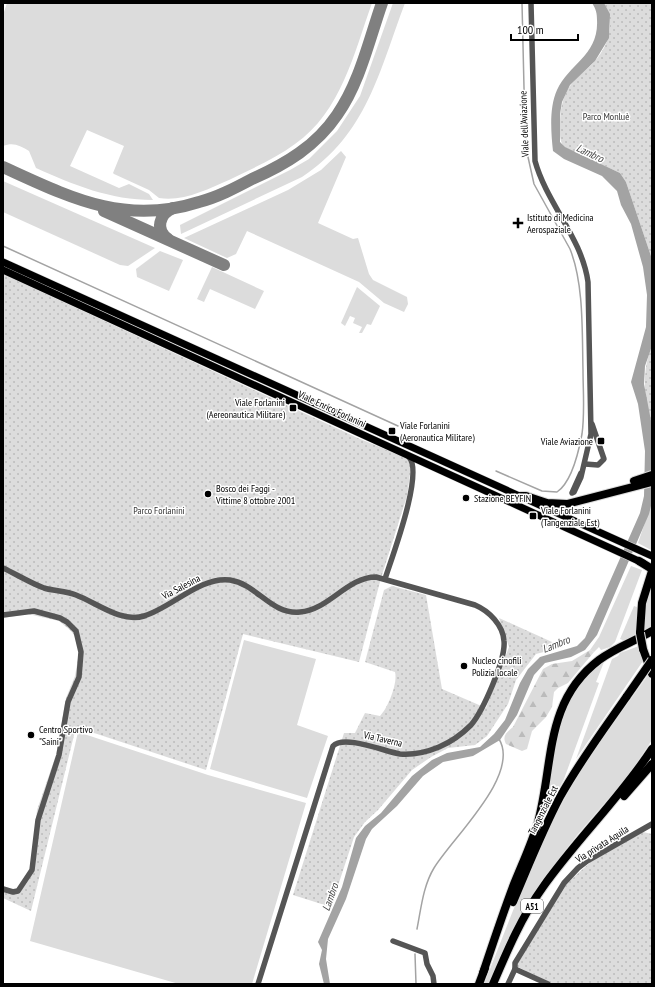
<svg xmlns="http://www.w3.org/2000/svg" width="655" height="987" viewBox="0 0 655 987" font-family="'PT Sans Narrow',sans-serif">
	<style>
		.grass { fill: #dcdcdc }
		.forest { fill: url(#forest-firs) }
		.park { fill: url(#park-dots) }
		.water { fill: #a3a3a3 }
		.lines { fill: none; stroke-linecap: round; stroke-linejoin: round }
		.stream { stroke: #a3a3a3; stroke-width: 1.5 }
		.taxiway { stroke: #808080; stroke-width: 12 }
		.major-casing { stroke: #dbdbdb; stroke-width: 8 }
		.highway-casing { stroke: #dbdbdb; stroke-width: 10 }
		.minor { stroke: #555; stroke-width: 5.5 }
		.major { stroke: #000; stroke-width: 7 }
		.highway { stroke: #000; stroke-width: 8 }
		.highway-bridge-casing { stroke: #dbdbdb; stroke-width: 10; stroke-linecap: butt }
		.highway-bridge { stroke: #000; stroke-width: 8 }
		.poi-dot { fill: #000; stroke: #fff; stroke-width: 1.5 }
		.labels { text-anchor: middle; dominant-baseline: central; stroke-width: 3; stroke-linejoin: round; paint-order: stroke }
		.shield { fill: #fff; stroke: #4c4c4c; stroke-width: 1 }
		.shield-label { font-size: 9px; font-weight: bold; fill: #000 }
		.park-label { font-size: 10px; fill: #333; stroke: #fff }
		.street-label { font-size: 10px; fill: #000; stroke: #fff }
		.poi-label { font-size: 10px; fill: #000; stroke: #fff; text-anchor: start }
		.water-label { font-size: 11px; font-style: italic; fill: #444; stroke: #fff }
	</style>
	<defs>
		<pattern id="forest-firs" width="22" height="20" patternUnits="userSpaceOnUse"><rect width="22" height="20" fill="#dcdcdc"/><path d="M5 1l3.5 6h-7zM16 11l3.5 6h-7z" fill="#bbb"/></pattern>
		<pattern id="park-dots" width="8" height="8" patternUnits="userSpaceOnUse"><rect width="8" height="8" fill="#dcdcdc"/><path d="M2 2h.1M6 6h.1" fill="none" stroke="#bbb" stroke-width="1.8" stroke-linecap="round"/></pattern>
	</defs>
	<rect width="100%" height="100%" fill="#fff"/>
	<g class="grass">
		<path d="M7 3H372C354 53 341 112 295 144 275 159 251 169 229 180 208 189 183 202 159 198L149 190 114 174 113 173 124 146 87 130 70 166 119 188 129 184 149 194 153 200C110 200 74 185 36 168L29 151C20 146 14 142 3 146V15Z"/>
		<path d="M393 3H405C379 72 367 134 302 177L181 234 180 225 290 170 309 159 337 131 360 96Z"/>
		<polygon points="341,151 346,157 318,223 353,239 358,238 369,274 373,280 407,297 408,304 404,312 384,303 359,282 247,231 236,254 227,258 184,238 288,190 321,170"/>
		<polygon points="3,181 155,248 128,266 120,265 3,212"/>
		<polygon points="160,251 183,260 169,291 137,277 136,269"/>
		<polygon points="212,267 264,291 255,309 210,289 204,302 197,299"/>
		<polygon points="357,287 380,306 371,325 367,324 362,333 359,333 362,327 353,323 355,318 350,316 345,326 341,323"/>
		<polygon points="652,502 652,549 651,550 638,543"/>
		<polygon points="631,566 642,570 615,642 610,647 601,650 599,647 594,652 590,650 599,637"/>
		<polygon points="652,582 652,629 644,634 643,612"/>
		<polygon points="634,606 639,608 637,634 625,641 620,639"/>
		<polygon points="244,640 316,659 297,725 328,736 307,798 210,769"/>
		<polygon points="639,646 643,661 576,759 612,659 618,656 620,653"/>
		<path d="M604 662 596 682 599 683 564 779 544 817 542 816C551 760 551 697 604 662Z"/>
		<path d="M648 675 652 682V740L627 777 578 834 542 880 517 922 488 984H484C509 922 532 857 565 798 589 755 619 716 648 675Z"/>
		<polygon points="78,732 208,775 306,803 252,984 179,984 30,941"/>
	</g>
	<path class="forest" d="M590 650 594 652 568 683 558 688 554 692 552 707 546 717 532 731 527 749 522 751 506 744C502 736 506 733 513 727L543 669 552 664 572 661Z"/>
	<g class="park">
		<path d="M604 3H652V259L626 182 620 173 564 147C559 140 560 133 560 124 560 111 562 98 570 86 576 77 587 70 594 62 610 44 615 24 604 3Z"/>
		<polygon points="3,274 360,439 407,458 411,467 407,496 381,578 359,662 243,634 206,770 76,727 31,911 3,898 3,886 11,889 18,888 30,869 37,810 56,755 66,698 75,676 79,653 75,636 70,630 59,621 28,614 3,618"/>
		<path d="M652 346V426C644 400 641 372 652 346Z"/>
		<path d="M392 586 426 595 442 689 486 708 509 647 499 618 563 647 536 654 516 680 508 704 487 736 475 745 448 748 431 757 412 770 378 810 365 822 354 837 331 907 293 895 344 733H355L365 713 380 716C388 708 398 683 395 672L365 662 384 590Z"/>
		<polygon points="643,832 652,834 652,984 553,984 518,967 517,964 565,885 594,859"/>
	</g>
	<path class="water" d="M592 3H604L610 14 609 38 595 61 570 85 562 102 560 114V142L565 147 620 173 626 182 652 259V346L645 366 644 384 652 426V502L649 514 597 635 585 650 571 657 545 663 534 675 517 715 500 740 473 756 443 762 423 776 397 806 372 829 366 839 346 899 328 939 326 959 330 984H324L319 964 322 950 318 942 342 887 356 838 365 826 381 813 412 776 432 760 447 753 480 747 494 734 505 720 520 683 528 669 540 657 577 646 585 638 640 513 644 496 645 451 638 404 631 382 646 327 647 295 643 267 631 224 621 205 617 191 602 176 564 159 553 151C551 132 549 108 557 90 569 64 599 55 597 20 597 13 596 9 592 3Z"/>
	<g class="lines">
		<g class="stream">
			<polyline points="3,246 398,426"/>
			<path d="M496 471 542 491 557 492C572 482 579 450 582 434 585 413 583 391 583 370 582 332 584 284 570 249L534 184 528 157 525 130 522 3"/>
			<path d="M417 929C421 909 423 886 434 868 452 838 521 775 499 739"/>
			<polyline points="415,954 416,984"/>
		</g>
		<g class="taxiway">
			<path d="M3 167C69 197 124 226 199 202 218 197 235 188 252 179 286 164 316 146 337 115 360 82 369 40 382 3"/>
			<polyline points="104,211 224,265"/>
			<path d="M168 239C155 230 159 214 173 208"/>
		</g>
		<defs>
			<g id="major">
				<polyline points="3,262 652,556"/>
				<polyline points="3,270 643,563"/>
			</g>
			<g id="highway">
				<polyline points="634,481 652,475"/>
				<polyline points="521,496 526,496 547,503 567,504 652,482"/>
				<polyline points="639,561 652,569"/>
				<polyline points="640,633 642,603 652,571"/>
				<polyline points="643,649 652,674"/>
				<polyline points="624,796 652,764"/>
				<path d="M513 902C528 867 542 831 560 797 580 761 604 729 627 696"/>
				<path d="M483 973C493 943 503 913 514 884 522 864 532 843 538 822 554 763 544 702 599 660 615 648 635 641 652 631"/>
				<polyline points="479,984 485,968"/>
				<path d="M493 984C507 951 522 916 543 887 577 839 620 798 652 749"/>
			</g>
		</defs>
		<use href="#major" class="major-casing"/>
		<use href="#highway" class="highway-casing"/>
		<g class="minor">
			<path d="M531 3 535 161C547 204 582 238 588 282L591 434 581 477 574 492 572 493 581 473"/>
			<polyline points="585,464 598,465 604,459 592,424"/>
			<path d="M3 568C16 574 30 583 44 588 54 591 66 591 76 595 97 603 121 623 144 616 171 608 201 576 230 580 257 584 271 615 300 612 329 610 347 577 376 577L475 605C489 611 503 625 504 641 506 659 483 711 471 725 462 734 451 742 439 747 427 752 413 755 400 754 386 752 344 734 333 746L258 984"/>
			<path d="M385 579C392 557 424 473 409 457"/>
			<polyline points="3,615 34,611 60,618 67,622 76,631 81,652 79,677 68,702 59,755 38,820 32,870 18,891 13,892 3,889"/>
			<polyline points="393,941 425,953 427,964 433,976 434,984"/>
			<polyline points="515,969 548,984"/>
			<polyline points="508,984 515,969 515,963 564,883 578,868 587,861 652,824"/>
		</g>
		<use href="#major" class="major"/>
		<use href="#highway" class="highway"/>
		<defs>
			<g id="highway-bridge">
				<polyline points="640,633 643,649"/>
				<polyline points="627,696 652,660"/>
			</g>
		</defs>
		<use href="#highway-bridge" class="highway-bridge-casing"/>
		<use href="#highway-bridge" class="highway-bridge"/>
	</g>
	<g class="poi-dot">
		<path d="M516 217h4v4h4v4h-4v4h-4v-4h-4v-4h4z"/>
		<rect x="289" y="404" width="8" height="8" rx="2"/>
		<rect x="388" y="427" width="8" height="8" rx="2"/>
		<rect x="597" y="437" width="8" height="8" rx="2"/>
		<circle cx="208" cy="494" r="4"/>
		<circle cx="466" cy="498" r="4"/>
		<rect x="529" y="512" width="8" height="8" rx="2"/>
		<circle cx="464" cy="666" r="4"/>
		<circle cx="31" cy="735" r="4"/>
	</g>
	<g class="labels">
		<rect class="shield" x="521" y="899" width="22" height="14" rx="3"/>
		<g class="shield-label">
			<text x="532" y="906">A51</text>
		</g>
		<g class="park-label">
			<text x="606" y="116">Parco Monluè</text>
			<text x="159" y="510">Parco Forlanini</text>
		</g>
		<g class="street-label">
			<text transform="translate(524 124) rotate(-92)">Viale dell'Aviazione</text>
			<text transform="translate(332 409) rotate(25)">Viale Enrico Forlanini</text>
			<text transform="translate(181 587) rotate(-28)">Via Salesina</text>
			<text transform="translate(383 739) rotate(13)">Via Taverna</text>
			<text transform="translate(543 810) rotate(-63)">Tangenziale Est</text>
			<text transform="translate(602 844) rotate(-32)">Via privata Aquila</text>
		</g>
		<g class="poi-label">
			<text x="527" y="217">Istituto di Medicina<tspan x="527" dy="12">Aerospaziale</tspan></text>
			<text x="285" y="402" text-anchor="end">Viale Forlanini<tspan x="285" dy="12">(Aereonautica Militare)</tspan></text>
			<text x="400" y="425">Viale Forlanini<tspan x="400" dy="12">(Aeronautica Militare)</tspan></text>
			<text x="593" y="441" text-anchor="end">Viale Aviazione</text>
			<text x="216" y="488">Bosco dei Faggi -<tspan x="216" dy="12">Vittime 8 ottobre 2001</tspan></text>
			<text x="474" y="498">Stazione BEYFIN</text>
			<text x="541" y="510">Viale Forlanini<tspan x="541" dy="12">(Tangenziale Est)</tspan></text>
			<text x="472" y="660">Nucleo cinofili<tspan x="472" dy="12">Polizia locale</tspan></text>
			<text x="39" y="729">Centro Sportivo<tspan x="39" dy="12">"Saini"</tspan></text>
		</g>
		<g class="water-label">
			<text transform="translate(590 153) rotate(25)">Lambro</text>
			<text transform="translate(556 644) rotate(-22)">Lambro</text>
			<text transform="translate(330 897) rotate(-70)">Lambro</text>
		</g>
	</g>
	<rect width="655" height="987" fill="none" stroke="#000000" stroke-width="8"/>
	<path d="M511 34v6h67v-6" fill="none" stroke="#000000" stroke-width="2"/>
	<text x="517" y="34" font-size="12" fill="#000000" stroke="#ffffff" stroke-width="3" paint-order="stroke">100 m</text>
</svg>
